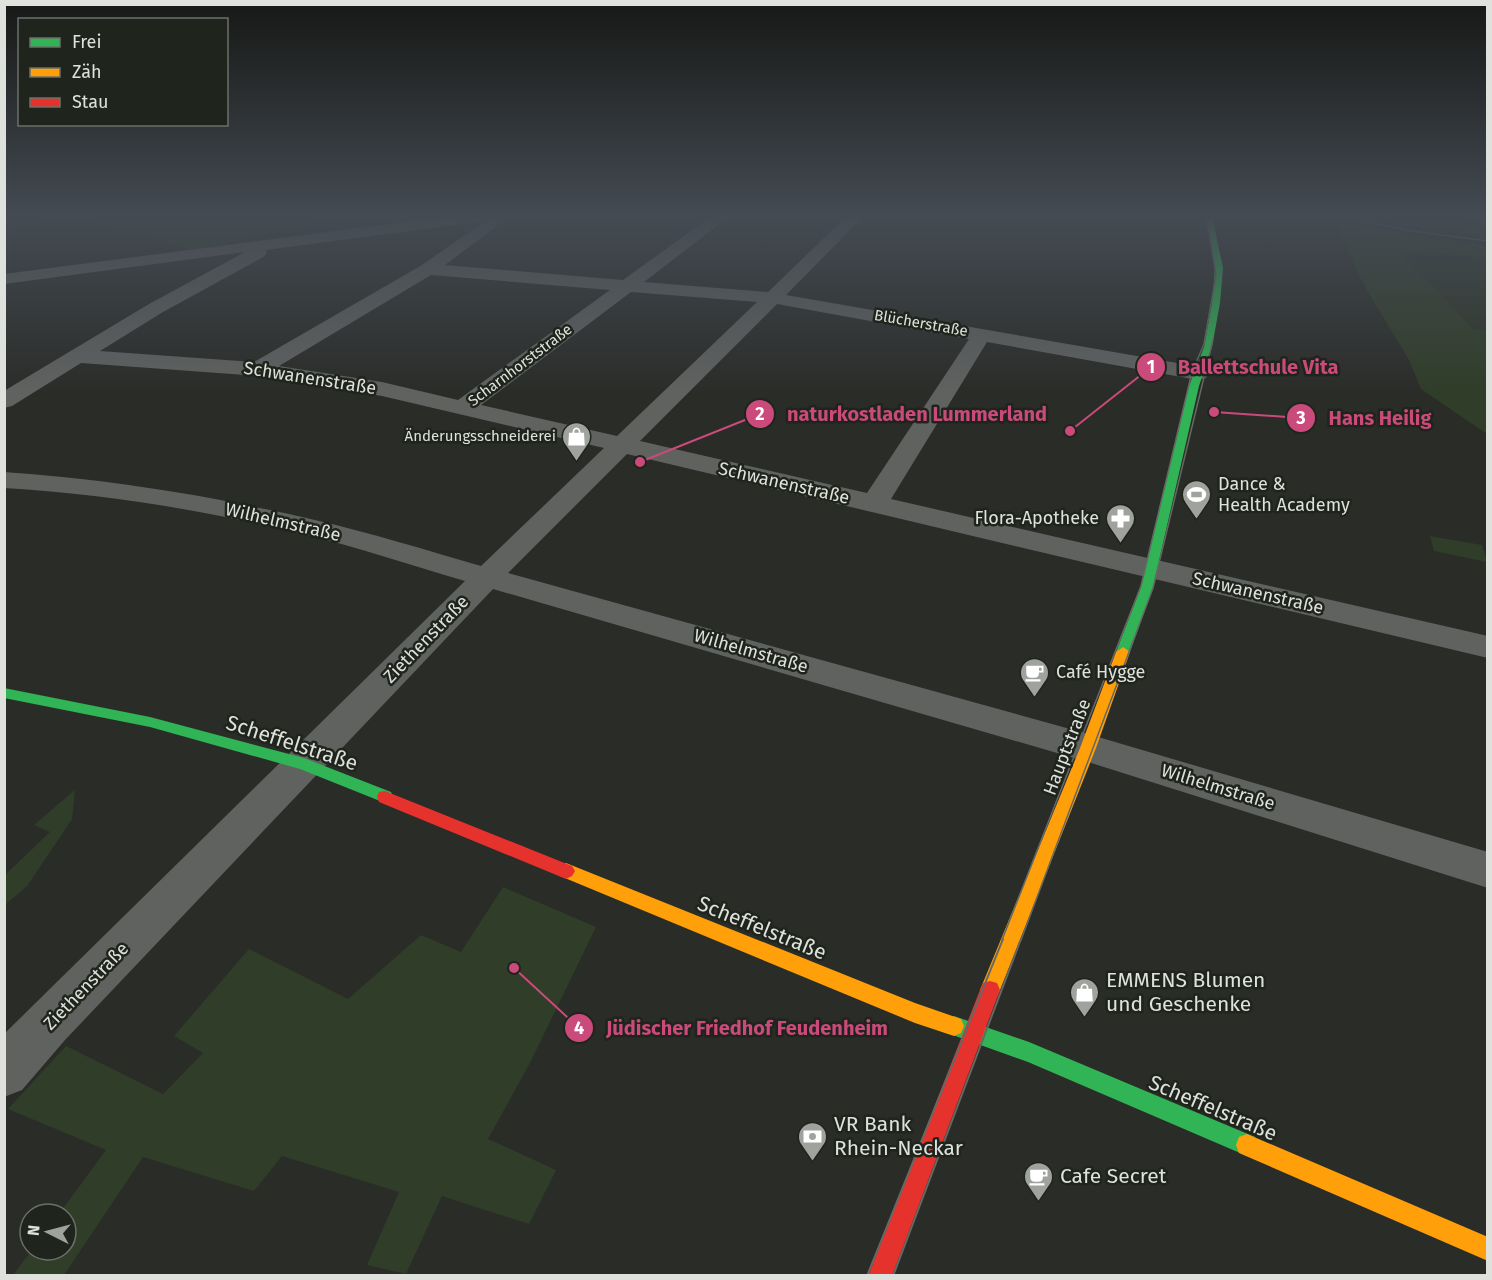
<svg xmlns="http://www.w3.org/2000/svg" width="1492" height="1280" viewBox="0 0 1492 1280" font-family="'Fira Sans',sans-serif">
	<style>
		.built { fill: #2d3528 }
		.green { fill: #303d28 }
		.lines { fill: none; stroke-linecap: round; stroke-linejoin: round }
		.street { fill: #606260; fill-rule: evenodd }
		.fast { fill: #30b455; fill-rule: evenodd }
		.slow { fill: #ff9f0a; fill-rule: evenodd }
		.jam { fill: #e5322d; fill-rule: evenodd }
		.tram-far1 { stroke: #666864; stroke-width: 1.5 }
		.tram { stroke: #666864; stroke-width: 2 }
		.labels { text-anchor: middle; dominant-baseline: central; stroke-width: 5; stroke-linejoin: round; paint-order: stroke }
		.far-street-label { font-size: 15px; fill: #dee1dc; stroke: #1f241c }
		.far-poi-label { font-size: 15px; fill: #dee1dc; stroke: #1f241c; text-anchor: end }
		.street-label { font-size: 18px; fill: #dee1dc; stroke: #1f241c }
		.poi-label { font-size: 18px; fill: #dee1dc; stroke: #1f241c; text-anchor: start }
		.near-street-label { font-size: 21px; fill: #dee1dc; stroke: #1f241c }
		.near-poi-label { font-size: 21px; fill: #dee1dc; stroke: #1f241c; text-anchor: start }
		.leader { fill: none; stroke: #c94a7b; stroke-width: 2 }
		.callout-dot { fill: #c94a7b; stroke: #1f241c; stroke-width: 2 }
		.mark-label { font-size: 18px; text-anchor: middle; font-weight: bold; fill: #fff }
		.callout-label { font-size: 20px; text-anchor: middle; font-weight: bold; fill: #c94a7b; stroke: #1f241c; stroke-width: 5; stroke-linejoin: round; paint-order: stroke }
	</style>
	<rect width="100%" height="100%" fill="#2a2c28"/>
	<g class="built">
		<polygon points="1407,215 1487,215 1487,229 1476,220 1421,219"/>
		<polygon points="1398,251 1487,256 1487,330 1473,329"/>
	</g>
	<g class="green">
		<polygon points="16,215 64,215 31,224 7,227 10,218"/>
		<polygon points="76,215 332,215 301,226 193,251"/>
		<polygon points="1393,218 1465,220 1486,237 1393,224"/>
		<polygon points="1342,221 1426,237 1487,245 1487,257 1399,251 1473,329 1487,330 1487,434 1421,389 1409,360 1364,285 1341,237"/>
		<polygon points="1430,536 1482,545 1487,562 1434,551"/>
		<polygon points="75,790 72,819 27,886 5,905 5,875 50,832 34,825"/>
		<polygon points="503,887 596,927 530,1063 488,1139 556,1170 529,1224 442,1196 406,1274 367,1265 399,1192 282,1156 254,1191 143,1157 64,1275 13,1275 32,1250 66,1250 66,1214 59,1214 106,1150 8,1109 66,1046 163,1094 203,1053 174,1036 249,949 348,999 421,935 461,952"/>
	</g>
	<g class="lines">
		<path class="street" d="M458 215 510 216 445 265 623 280 713 215H731L644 282 768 292 848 215H865L786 295 1206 368 1209 373 1206 378 1198 380 987 342 891 499 1488 636V658L627 454 508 573 1088 734 1488 852V888L1088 762 493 589 65 1040 22 1090 4 1097V1034L465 581C413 566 360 548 307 535 208 511 107 494 4 488V472C109 479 212 496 315 520 371 533 426 550 481 566L604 448 382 396 258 376 81 363 12 406 4 408V391L149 304 245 252 4 284V274ZM485 221 422 265 254 362 100 351 163 312 265 256 267 252 266 250ZM431 275 610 290 458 400 382 382 279 366ZM631 292 757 302 617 436 481 405ZM777 304 969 339 867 493 640 441Z"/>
		<g class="fast">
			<polygon points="1206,215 1212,215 1223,268 1220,303 1212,347 1199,386 1153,587 1130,652 1123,657 1116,652 1141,587 1189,386 1204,347 1212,303 1215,268"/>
			<polygon points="4,688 150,717 304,758 391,792 393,797 391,802 385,803 300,769 150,727 4,698"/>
			<polygon points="954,1016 1029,1042 1255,1137 1258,1145 1255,1153 1247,1156 1028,1062 947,1033 944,1026 947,1019"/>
		</g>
		<g class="slow">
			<polygon points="1123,647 1130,652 1096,748 1000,990 997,997 990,999 983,997 980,990 1080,748 1116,652"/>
			<polygon points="566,863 915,1003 961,1019 964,1026 961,1033 954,1036 915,1023 560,876 557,871 560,866"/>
			<polygon points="1247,1134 1488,1237 1488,1261 1239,1153 1236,1145 1239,1137"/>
		</g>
		<g class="jam">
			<polygon points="385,791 572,866 575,871 572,876 566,879 379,802 377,797 379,792"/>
			<polygon points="990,981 997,983 1000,990 892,1276 868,1276 980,990 983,983"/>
		</g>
		<g class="tram-far1">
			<polyline points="1332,215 1412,231 1488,241"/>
			<polyline points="1002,940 1141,586 1192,372 1204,344 1216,275 1206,215"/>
			<polyline points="1021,940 1153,588 1213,340"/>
		</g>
		<g class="tram">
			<polyline points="867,1276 1003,939"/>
			<polyline points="893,1276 1021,939"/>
		</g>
	</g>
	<linearGradient id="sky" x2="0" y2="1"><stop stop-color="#171816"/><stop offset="0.55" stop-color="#444b53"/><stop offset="1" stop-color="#444b53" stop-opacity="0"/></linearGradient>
	<rect width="1492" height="394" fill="url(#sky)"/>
	<defs>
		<symbol id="shop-pin" viewBox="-11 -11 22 30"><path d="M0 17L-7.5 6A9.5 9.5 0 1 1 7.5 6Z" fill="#9fa29d" stroke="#1f241c"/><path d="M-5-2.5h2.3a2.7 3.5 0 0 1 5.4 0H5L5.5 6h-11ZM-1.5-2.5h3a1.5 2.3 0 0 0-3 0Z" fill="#fff"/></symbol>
		<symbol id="stadium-pin" viewBox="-11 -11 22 30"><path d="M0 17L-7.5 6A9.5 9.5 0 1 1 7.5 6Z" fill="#9fa29d" stroke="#1f241c"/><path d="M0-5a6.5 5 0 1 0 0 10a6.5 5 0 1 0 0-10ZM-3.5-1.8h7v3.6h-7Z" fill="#fff"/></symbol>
		<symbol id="pharmacy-pin" viewBox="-11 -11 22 30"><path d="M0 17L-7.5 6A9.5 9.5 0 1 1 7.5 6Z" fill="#9fa29d" stroke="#1f241c"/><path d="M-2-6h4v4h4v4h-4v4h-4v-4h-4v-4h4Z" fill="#fff"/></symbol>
		<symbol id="cafe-pin" viewBox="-11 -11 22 30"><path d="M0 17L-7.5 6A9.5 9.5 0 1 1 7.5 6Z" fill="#9fa29d" stroke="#1f241c"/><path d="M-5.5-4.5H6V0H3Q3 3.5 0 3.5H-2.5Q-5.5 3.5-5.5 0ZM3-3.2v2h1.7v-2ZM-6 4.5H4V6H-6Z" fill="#fff"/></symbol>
		<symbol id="bank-pin" viewBox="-11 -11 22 30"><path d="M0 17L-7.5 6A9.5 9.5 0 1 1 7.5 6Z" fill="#9fa29d" stroke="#1f241c"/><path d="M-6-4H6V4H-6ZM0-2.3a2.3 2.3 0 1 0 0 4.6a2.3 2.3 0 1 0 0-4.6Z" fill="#fff"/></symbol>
	</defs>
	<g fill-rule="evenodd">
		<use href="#shop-pin" x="560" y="420" width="33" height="45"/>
		<use href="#stadium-pin" x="1180" y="478" width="33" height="45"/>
		<use href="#pharmacy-pin" x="1104" y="502" width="33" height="45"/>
		<use href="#cafe-pin" x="1018" y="656" width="33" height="45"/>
		<use href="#shop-pin" x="1068" y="976" width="33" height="45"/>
		<use href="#bank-pin" x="796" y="1120" width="33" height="45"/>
		<use href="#cafe-pin" x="1022" y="1160" width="33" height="45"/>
	</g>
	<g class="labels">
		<g class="far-street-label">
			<text transform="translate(921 323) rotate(10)">Blücherstraße</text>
			<text transform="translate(520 365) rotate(-37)">Scharnhorststraße</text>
		</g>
		<g class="far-poi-label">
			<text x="556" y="436">Änderungsschneiderei</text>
		</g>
		<g class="street-label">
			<text transform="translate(310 378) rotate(9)">Schwanenstraße</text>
			<text transform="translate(784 483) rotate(13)">Schwanenstraße</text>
			<text transform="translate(283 522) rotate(13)">Wilhelmstraße</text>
			<text transform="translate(1258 593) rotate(13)">Schwanenstraße</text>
			<text transform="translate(426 639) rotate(-46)">Ziethenstraße</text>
			<text transform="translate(751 651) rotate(16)">Wilhelmstraße</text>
			<text transform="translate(1067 747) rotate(-69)">Hauptstraße</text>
			<text transform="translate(1218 787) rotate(17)">Wilhelmstraße</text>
			<text transform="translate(86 986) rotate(-46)">Ziethenstraße</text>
		</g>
		<g class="poi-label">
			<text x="1218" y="484">Dance &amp;<tspan x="1218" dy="21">Health Academy</tspan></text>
			<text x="1099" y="518" text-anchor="end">Flora-Apotheke</text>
			<text x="1056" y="672">Café Hygge</text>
		</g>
		<g class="near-street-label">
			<text transform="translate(292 743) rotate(18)">Scheffelstraße</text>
			<text transform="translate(762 928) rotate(22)">Scheffelstraße</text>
			<text transform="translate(1213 1108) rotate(23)">Scheffelstraße</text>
		</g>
		<g class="near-poi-label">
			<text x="1106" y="980">EMMENS Blumen<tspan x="1106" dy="24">und Geschenke</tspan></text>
			<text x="834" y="1124">VR Bank<tspan x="834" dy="24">Rhein-Neckar</tspan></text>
			<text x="1060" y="1176">Cafe Secret</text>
		</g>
	</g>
	<path class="leader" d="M1070 431L1151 367M640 462L760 414M1214 412L1301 418M514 968L579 1028"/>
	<g class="callout-dot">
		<circle cx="1070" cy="431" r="6"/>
		<circle cx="640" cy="462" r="6"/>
		<circle cx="1214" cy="412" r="6"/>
		<circle cx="514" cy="968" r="6"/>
		<circle cx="1151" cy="367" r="15"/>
		<circle cx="760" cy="414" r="15"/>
		<circle cx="1301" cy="418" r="15"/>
		<circle cx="579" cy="1028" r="15"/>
	</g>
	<g class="mark-label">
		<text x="1151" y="373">1</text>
		<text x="760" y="420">2</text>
		<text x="1301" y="424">3</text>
		<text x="579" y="1034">4</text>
	</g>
	<g class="callout-label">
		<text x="1258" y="374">Ballettschule Vita</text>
		<text x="917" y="421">naturkostladen Lummerland</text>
		<text x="1380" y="425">Hans Heilig</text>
		<text x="747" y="1035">Jüdischer Friedhof Feudenheim</text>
	</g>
	<rect width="1492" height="1280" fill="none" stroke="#dee1dc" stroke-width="12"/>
	<rect x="18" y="18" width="210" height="108" fill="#1f241c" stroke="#6b7069" stroke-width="1.5"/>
	<rect x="30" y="38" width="30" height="9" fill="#30b455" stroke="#6b7069" stroke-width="1.5"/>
	<text x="72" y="48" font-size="18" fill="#dee1dc">Frei</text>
	<rect x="30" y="68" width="30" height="9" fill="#ff9f0a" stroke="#6b7069" stroke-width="1.5"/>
	<text x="72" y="78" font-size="18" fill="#dee1dc">Zäh</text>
	<rect x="30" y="98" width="30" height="9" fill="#e5322d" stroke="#6b7069" stroke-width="1.5"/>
	<text x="72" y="108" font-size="18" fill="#dee1dc">Stau</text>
	<g transform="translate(48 1232) rotate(276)"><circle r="28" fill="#1f241c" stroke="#6b7069" stroke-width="1.5"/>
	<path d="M0-4.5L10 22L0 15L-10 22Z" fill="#9fa29d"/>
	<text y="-9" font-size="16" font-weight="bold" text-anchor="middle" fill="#dee1dc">N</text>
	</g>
</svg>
